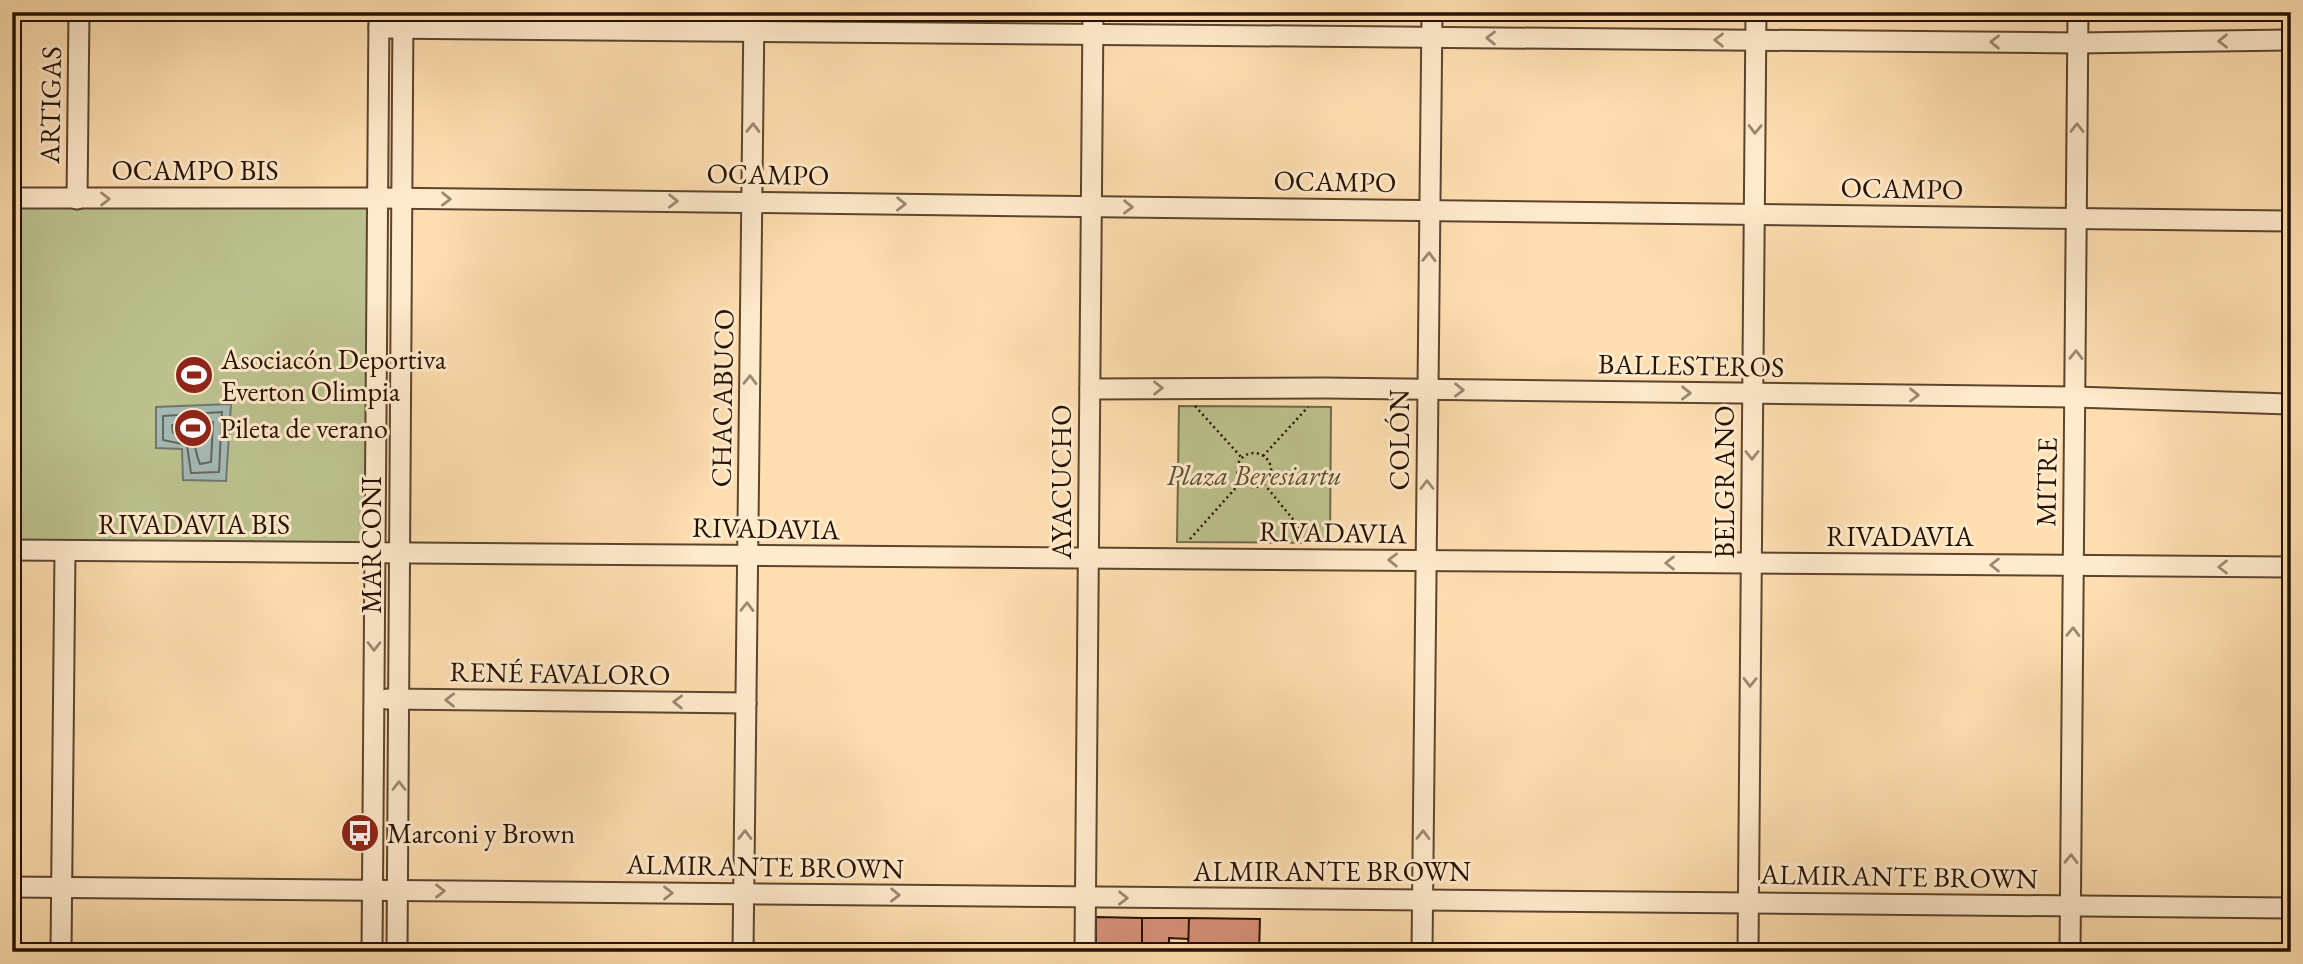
<svg xmlns="http://www.w3.org/2000/svg" width="2303" height="964" viewBox="0 0 2303 964" font-family="'EB Garamond',serif">
	<style>
		.green { fill: #bcc28e; stroke: #716a48; stroke-width: 2 }
		.water { fill: #a4bab6; stroke: #72766e; stroke-width: 2 }
		.lines { fill: none; stroke-linecap: round; stroke-linejoin: round }
		.shore { stroke: #65665c; stroke-width: 2 }
		.building { fill: #d68f79; stroke: #261101; stroke-width: 2 }
		.minor-casing { stroke: #5c442d; stroke-width: 23 }
		.path { stroke: #261101; stroke-width: 2.5; stroke-dasharray: 2 3.5; stroke-linecap: butt }
		.minor { stroke: #feeacc; stroke-width: 19 }
		.oneway { stroke: #9d8871 }
		.labels { text-anchor: middle; dominant-baseline: central; stroke-width: 6; stroke-linejoin: round; paint-order: stroke }
		.street-label { font-size: 28px; fill: #261101; stroke: #feeacc }
		.poi-label { font-size: 28px; fill: #261101; stroke: #feeacc; text-anchor: start }
		.park-label { font-size: 28px; font-style: italic; fill: #5a4f32; stroke: #feeacc }
	</style>
	<rect width="100%" height="100%" fill="#fedeb0"/>
	<filter id="stains"><feTurbulence type="fractalNoise" baseFrequency=".00286" numOctaves="4"/><feColorMatrix values="0 0 0 0 .2 0 0 0 0 .09 0 0 0 0 .02 0 0 0 .5 -.17"/></filter>
	<radialGradient id="worn" r=".72"><stop offset=".6" stop-color="#630" stop-opacity="0"/><stop offset="1" stop-color="#630" stop-opacity=".3"/></radialGradient>
	<g class="green">
		<polygon points="12,198 378,198 375,553 12,550"/>
		<polygon points="1179,406 1331,407 1330,543 1177,542"/>
	</g>
	<polygon class="water" points="231,404 226,481 183,480 182,449 156,448 156,407"/>
	<g class="lines">
		<g class="shore">
			<polygon points="222,412 219,472 191,473 187,445 163,440 163,416"/>
			<path d="M213 422 211 462 200 464C191 445 202 436 173 433L172 425Z"/>
		</g>
	</g>
	<g class="building">
		<polygon points="1096,917 1142,918 1142,950 1096,952"/>
		<polygon points="1142,918 1189,918 1189,939 1169,938 1169,945 1142,945"/>
		<polygon points="1189,918 1260,919 1259,952 1188,952"/>
	</g>
	<g class="lines">
		<defs>
			<g id="minor">
				<polyline points="379,28 2077,43 2291,40"/>
				<polyline points="12,198 378,198 2291,221"/>
				<polyline points="77,199 79,12"/>
				<polyline points="1090,389 1325,388 2075,397 2291,404"/>
				<polyline points="12,550 2291,567"/>
				<polyline points="387,699 746,703"/>
				<polyline points="12,887 2291,908"/>
				<polyline points="61,952 65,551"/>
				<polyline points="372,952 379,12"/>
				<polyline points="397,952 403,12"/>
				<polyline points="743,952 754,12"/>
				<polyline points="1085,952 1093,12"/>
				<polyline points="1422,952 1432,12"/>
				<polyline points="1748,952 1756,12"/>
				<polyline points="2070,952 2078,12"/>
			</g>
		</defs>
		<use href="#minor" class="minor-casing"/>
		<g class="path">
			<polyline points="1195,406 1242,458"/>
			<circle cx="1254" cy="470" r="17"/>
			<polyline points="1263,456 1308,407"/>
			<polyline points="1264,484 1310,540"/>
			<polyline points="1190,539 1241,482"/>
		</g>
		<use href="#minor" class="minor"/>
	</g>
	<defs><path id="oneway-chevron" d="M-2-3.5L2.5 0L-2 3.5" fill="none" stroke-width="1.6" stroke-linecap="round" stroke-linejoin="round" transform="scale(1.75)"/></defs>
	<g class="oneway">
		<use href="#oneway-chevron" transform="translate(1491 38) rotate(-179)"/>
		<use href="#oneway-chevron" transform="translate(1719 40) rotate(-179)"/>
		<use href="#oneway-chevron" transform="translate(2223 41) rotate(179)"/>
		<use href="#oneway-chevron" transform="translate(1995 42) rotate(-179)"/>
		<use href="#oneway-chevron" transform="translate(753 128) rotate(-89)"/>
		<use href="#oneway-chevron" transform="translate(2077 128) rotate(-90)"/>
		<use href="#oneway-chevron" transform="translate(1755 129) rotate(91)"/>
		<use href="#oneway-chevron" transform="translate(105 199)"/>
		<use href="#oneway-chevron" transform="translate(446 199) rotate(1)"/>
		<use href="#oneway-chevron" transform="translate(673 201) rotate(1)"/>
		<use href="#oneway-chevron" transform="translate(901 204) rotate(1)"/>
		<use href="#oneway-chevron" transform="translate(1128 207) rotate(1)"/>
		<use href="#oneway-chevron" transform="translate(1429 257) rotate(-89)"/>
		<use href="#oneway-chevron" transform="translate(2076 355) rotate(-89)"/>
		<use href="#oneway-chevron" transform="translate(750 380) rotate(-89)"/>
		<use href="#oneway-chevron" transform="translate(1158 388) rotate(-1)"/>
		<use href="#oneway-chevron" transform="translate(1459 390) rotate(1)"/>
		<use href="#oneway-chevron" transform="translate(1686 393) rotate(1)"/>
		<use href="#oneway-chevron" transform="translate(1914 395) rotate(1)"/>
		<use href="#oneway-chevron" transform="translate(1752 455) rotate(90)"/>
		<use href="#oneway-chevron" transform="translate(1427 485) rotate(-90)"/>
		<use href="#oneway-chevron" transform="translate(1393 560) rotate(-179)"/>
		<use href="#oneway-chevron" transform="translate(1670 563) rotate(-180)"/>
		<use href="#oneway-chevron" transform="translate(1995 565) rotate(-180)"/>
		<use href="#oneway-chevron" transform="translate(2223 567) rotate(-180)"/>
		<use href="#oneway-chevron" transform="translate(747 607) rotate(-89)"/>
		<use href="#oneway-chevron" transform="translate(2073 632) rotate(-89)"/>
		<use href="#oneway-chevron" transform="translate(374 646) rotate(90)"/>
		<use href="#oneway-chevron" transform="translate(1750 682) rotate(91)"/>
		<use href="#oneway-chevron" transform="translate(450 700) rotate(-179)"/>
		<use href="#oneway-chevron" transform="translate(678 702) rotate(-179)"/>
		<use href="#oneway-chevron" transform="translate(399 786) rotate(-90)"/>
		<use href="#oneway-chevron" transform="translate(745 835) rotate(-89)"/>
		<use href="#oneway-chevron" transform="translate(1423 835) rotate(-89)"/>
		<use href="#oneway-chevron" transform="translate(2071 859) rotate(-89)"/>
		<use href="#oneway-chevron" transform="translate(440 891)"/>
		<use href="#oneway-chevron" transform="translate(668 893)"/>
		<use href="#oneway-chevron" transform="translate(895 895) rotate(1)"/>
		<use href="#oneway-chevron" transform="translate(1123 898) rotate(1)"/>
	</g>
	<defs>
		<symbol id="stadium-disc" viewBox="-11 -11 22 22"><circle r="9.5" fill="#8f2418" stroke="#feeacc"/><path d="M0-5a6.5 5 0 1 0 0 10a6.5 5 0 1 0 0-10ZM-3.5-1.8h7v3.6h-7Z" fill="#fff"/></symbol>
		<symbol id="bus-disc" viewBox="-11 -11 22 22"><circle r="9.5" fill="#8f2418" stroke="#feeacc"/><path d="M-5-6H5V4H4V6H2V4H-2V6H-4V4H-5ZM-3.5-4V0h7V-4ZM-3.5 1.2v1.5H-2V1.2ZM2 1.2v1.5H3.5V1.2Z" fill="#fff"/></symbol>
	</defs>
	<g fill-rule="evenodd">
		<use href="#stadium-disc" x="172" y="353" width="44" height="44"/>
		<use href="#stadium-disc" x="171" y="406" width="44" height="44"/>
		<use href="#bus-disc" x="338" y="811" width="44" height="44"/>
	</g>
	<g class="labels">
		<g class="street-label">
			<text transform="translate(50 105) rotate(-89)">ARTIGAS</text>
			<text x="195" y="170">OCAMPO BIS</text>
			<text transform="translate(768 174) rotate(1)">OCAMPO</text>
			<text transform="translate(1335 181) rotate(1)">OCAMPO</text>
			<text transform="translate(1902 188) rotate(1)">OCAMPO</text>
			<text transform="translate(1691 365) rotate(1)">BALLESTEROS</text>
			<text transform="translate(722 398) rotate(-89)">CHACABUCO</text>
			<text transform="translate(1399 440) rotate(-90)">COLÓN</text>
			<text transform="translate(1061 482) rotate(-90)">AYACUCHO</text>
			<text transform="translate(1724 482) rotate(-90)">BELGRANO</text>
			<text transform="translate(2046 482) rotate(-89)">MITRE</text>
			<text x="194" y="524">RIVADAVIA BIS</text>
			<text transform="translate(766 528) rotate(1)">RIVADAVIA</text>
			<text transform="translate(1333 532) rotate(1)">RIVADAVIA</text>
			<text x="1900" y="536">RIVADAVIA</text>
			<text transform="translate(371 545) rotate(-90)">MARCONI</text>
			<text transform="translate(560 673) rotate(1)">RENÉ FAVALORO</text>
			<text transform="translate(765 866) rotate(1)">ALMIRANTE BROWN</text>
			<text x="1332" y="871">ALMIRANTE BROWN</text>
			<text transform="translate(1899 876) rotate(1)">ALMIRANTE BROWN</text>
		</g>
		<g class="poi-label">
			<text x="221" y="359">Asociacón Deportiva<tspan x="221" dy="32">Everton Olimpia</tspan></text>
			<text x="220" y="428">Pileta de verano</text>
			<text x="387" y="833">Marconi y Brown</text>
		</g>
		<g class="park-label">
			<text x="1254" y="475">Plaza Beresiartu</text>
		</g>
	</g>
	<rect width="2303" height="964" fill="none" stroke="#fedeb0" stroke-width="42"/>
	<rect x="14" y="14" width="2275" height="936" fill="none" stroke="#261101" stroke-width="3.5"/>
	<rect x="21" y="21" width="2261" height="922" fill="none" stroke="#261101" stroke-width="2"/>
	<rect width="100%" height="100%" filter="url(#stains)"/>
	<rect width="100%" height="100%" fill="url(#worn)"/>
</svg>
